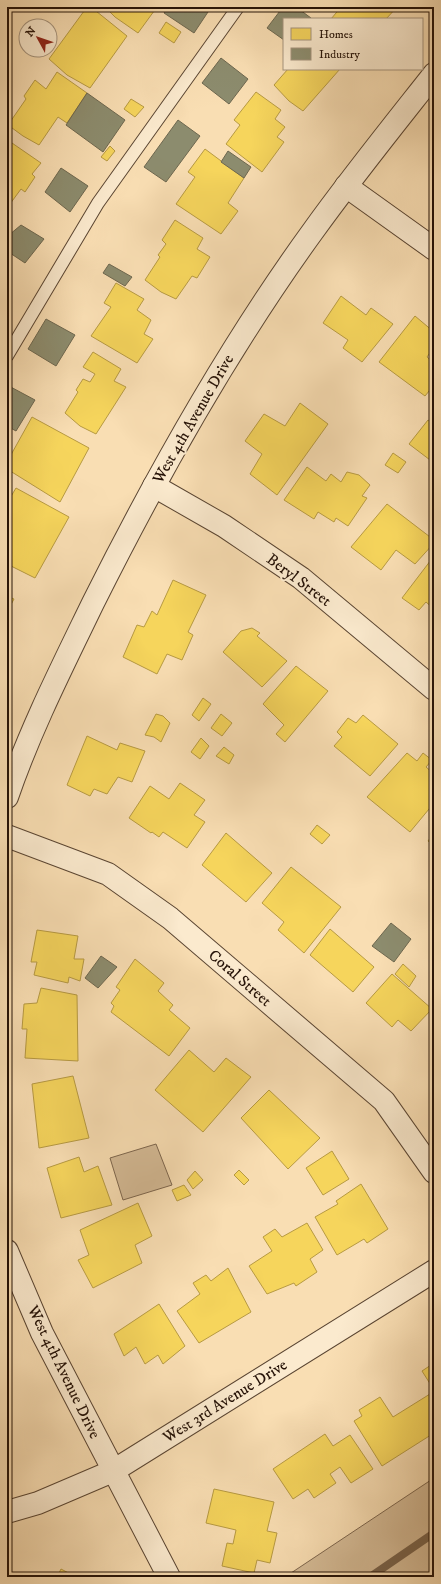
<svg xmlns="http://www.w3.org/2000/svg" width="441" height="1584" viewBox="0 0 441 1584" font-family="'IM FELL DW Pica',serif">
	<style>
		.green { fill: #d5bb96; stroke: #7d664e }
		.homes { fill: #f6d55c; stroke: #b79a42 }
		.industry { fill: #8c8c6e; stroke: #6d674f }
		.lines { fill: none; stroke-linecap: round; stroke-linejoin: round }
		.stream { stroke: #79634b; stroke-width: 8 }
		.lane-casing { stroke: #5a4532; stroke-width: 14 }
		.street-casing { stroke: #5a4532; stroke-width: 24 }
		.lane { stroke: #fbeace; stroke-width: 12 }
		.street { stroke: #fbeace; stroke-width: 22 }
		.labels { text-anchor: middle; dominant-baseline: central; stroke-width: 4; stroke-linejoin: round; paint-order: stroke }
		.street-label { font-size: 16px; fill: #251207; stroke: #fbeace }
	</style>
	<rect width="100%" height="100%" fill="#f9deb3"/>
	<filter id="stains"><feTurbulence type="fractalNoise" baseFrequency=".005" numOctaves="4"/><feColorMatrix values="0 0 0 0 .2 0 0 0 0 .09 0 0 0 0 .02 0 0 0 .5 -.17"/></filter>
	<radialGradient id="worn" r=".72"><stop offset=".6" stop-color="#630" stop-opacity="0"/><stop offset="1" stop-color="#630" stop-opacity=".3"/></radialGradient>
	<g class="green">
		<polygon points="156,1144 172,1185 123,1200 110,1158"/>
		<polygon points="434,1478 434,1576 433,1577 285,1577"/>
	</g>
	<g class="homes">
		<polygon points="87,7 91,7 127,36 90,88 67,75 49,59"/>
		<polygon points="105,7 157,7 138,33 115,17"/>
		<polygon points="341,7 397,7 386,19 331,19"/>
		<polygon points="166,22 181,32 174,43 159,33"/>
		<polygon points="288,69 340,69 303,111 289,101 274,85"/>
		<polygon points="57,72 87,93 67,123 58,117 39,145 23,136 8,125 26,99 24,96 35,80 46,89"/>
		<polygon points="256,92 281,110 275,119 285,127 277,137 284,142 262,172 226,144 240,125 234,120"/>
		<polygon points="131,99 144,107 135,117 124,109"/>
		<polygon points="12,143 41,163 32,174 35,177 25,192 21,189 7,208 7,151"/>
		<polygon points="110,146 115,151 107,161 101,157"/>
		<polygon points="205,149 244,178 228,203 238,211 221,234 176,204 195,177 188,172"/>
		<polygon points="175,220 203,238 197,249 210,257 197,278 192,276 176,299 161,292 145,280 160,257 158,255 166,244 162,240"/>
		<polygon points="116,283 144,299 137,310 151,320 144,334 153,339 137,363 91,336 111,307 104,303"/>
		<polygon points="341,296 366,315 371,308 393,324 362,362 343,348 348,340 323,323"/>
		<polygon points="415,316 434,332 434,347 427,357 434,363 434,385 425,396 379,362"/>
		<polygon points="93,352 121,369 114,381 126,387 96,434 80,426 65,413 78,392 76,390 83,379 90,382 95,374 83,367"/>
		<polygon points="300,403 328,424 277,495 250,474 262,454 245,441 264,414 285,426"/>
		<polygon points="32,417 89,448 60,502 7,469 7,462"/>
		<polygon points="428,420 434,424 434,463 409,444"/>
		<polygon points="393,453 406,462 398,473 385,465"/>
		<polygon points="307,467 326,481 331,474 341,482 347,472 359,475 370,485 362,496 367,498 348,526 336,518 334,522 318,512 314,519 284,500"/>
		<polygon points="16,488 69,517 35,578 7,564 7,503"/>
		<polygon points="387,504 434,540 434,543 415,564 396,550 381,570 351,547"/>
		<polygon points="434,556 434,609 426,602 419,610 402,598"/>
		<polygon points="173,580 206,595 188,632 193,635 182,660 167,654 157,674 123,657 137,625 144,627 152,611 157,615"/>
		<polygon points="7,596 14,599 7,612"/>
		<polygon points="252,628 260,633 257,636 287,661 262,687 223,652 241,631"/>
		<polygon points="296,666 328,691 285,742 276,734 284,725 263,704"/>
		<polygon points="203,698 211,704 199,721 192,715"/>
		<polygon points="156,714 163,716 170,723 161,742 154,737 145,735"/>
		<polygon points="221,714 232,723 222,736 211,728"/>
		<polygon points="363,715 398,744 370,776 334,746 342,737 337,732 348,718 356,723"/>
		<polygon points="87,736 117,750 120,743 145,751 132,782 118,777 107,794 94,789 90,796 67,785"/>
		<polygon points="201,738 209,746 200,759 191,752"/>
		<polygon points="224,747 234,755 229,764 216,756"/>
		<polygon points="407,753 417,761 423,753 432,760 426,767 434,774 434,803 410,832 367,797"/>
		<polygon points="180,783 205,800 194,815 205,822 187,848 163,832 159,837 152,832 151,833 129,818 150,786 169,799"/>
		<polygon points="317,825 330,835 322,844 310,834"/>
		<polygon points="226,833 272,873 246,902 202,865"/>
		<polygon points="434,833 434,846 428,841"/>
		<polygon points="291,867 341,907 304,953 278,930 284,922 262,903"/>
		<polygon points="330,929 374,967 353,992 310,955"/>
		<polygon points="37,930 78,936 74,959 84,959 80,981 69,977 68,983 34,975 37,962 31,962"/>
		<polygon points="135,959 164,983 158,991 173,1005 169,1010 190,1028 169,1056 111,1012 114,1006 111,1003 120,990 116,987"/>
		<polygon points="403,964 416,976 409,987 395,974"/>
		<polygon points="392,974 432,1009 411,1031 398,1020 392,1027 366,1003"/>
		<polygon points="41,988 77,995 78,1061 25,1058 27,1029 22,1029 24,1004 37,1003"/>
		<polygon points="189,1050 214,1072 226,1058 251,1077 203,1132 155,1090"/>
		<polygon points="73,1076 89,1138 39,1148 32,1084"/>
		<polygon points="269,1090 320,1138 288,1169 241,1118"/>
		<polygon points="332,1151 349,1179 323,1195 306,1168"/>
		<polygon points="79,1157 84,1172 98,1166 112,1205 61,1218 47,1168"/>
		<polygon points="239,1170 249,1180 244,1185 234,1175"/>
		<polygon points="195,1171 203,1180 193,1189 187,1180"/>
		<polygon points="361,1184 388,1229 367,1243 364,1239 337,1255 315,1217 338,1204 336,1201"/>
		<polygon points="184,1185 191,1195 177,1201 172,1190"/>
		<polygon points="138,1203 152,1236 135,1245 142,1263 93,1288 78,1260 89,1255 80,1230"/>
		<polygon points="307,1223 323,1250 310,1259 317,1272 296,1286 294,1283 267,1294 249,1266 272,1251 263,1237 275,1229 282,1237"/>
		<polygon points="228,1268 251,1312 199,1343 177,1311 200,1294 193,1283 206,1275 211,1281"/>
		<polygon points="159,1304 185,1346 163,1364 158,1355 145,1364 136,1347 124,1356 114,1334"/>
		<polygon points="434,1363 434,1390 422,1371"/>
		<polygon points="430,1394 434,1401 434,1433 382,1466 354,1421 362,1416 359,1410 380,1397 393,1417"/>
		<polygon points="325,1434 333,1446 350,1435 373,1469 351,1483 340,1467 330,1474 336,1483 314,1498 308,1489 293,1499 273,1469"/>
		<polygon points="214,1489 274,1502 267,1531 277,1533 270,1563 257,1560 254,1573 222,1566 227,1543 233,1544 236,1530 206,1523"/>
		<polygon points="61,1569 76,1577 76,1574 82,1577 57,1577"/>
	</g>
	<g class="industry">
		<polygon points="168,7 207,7 210,9 194,33 164,13"/>
		<polygon points="283,7 296,7 311,18 284,19 284,40 267,28"/>
		<polygon points="221,58 248,79 229,104 202,83"/>
		<polygon points="87,93 125,120 103,152 66,125"/>
		<polygon points="178,120 200,136 166,182 144,167"/>
		<polygon points="228,151 251,167 244,178 221,162"/>
		<polygon points="61,168 88,186 70,212 45,192"/>
		<polygon points="21,225 44,239 25,263 7,251 7,240 9,235"/>
		<polygon points="109,264 132,277 125,286 103,273"/>
		<polygon points="46,319 75,335 56,366 28,349"/>
		<polygon points="7,385 35,400 16,431 7,426"/>
		<polygon points="391,923 411,939 394,962 372,946"/>
		<polygon points="101,956 117,967 98,988 85,978"/>
	</g>
	<g class="lines">
		<polyline class="stream" points="370,1577 434,1533"/>
		<defs>
			<polyline id="lane" points="7,356 98,203 238,7"/>
			<g id="street">
				<polyline points="346,186 434,249"/>
				<polyline points="154,486 224,526 301,578 434,689"/>
				<path d="M7 797C30 730 62 667 93 603 157 475 228 348 313 231 351 178 393 126 434 74"/>
				<polyline points="7,836 108,874 170,918 384,1101 434,1172"/>
				<polyline points="7,1251 42,1333 169,1577"/>
				<polyline points="7,1512 38,1503 113,1471 434,1271"/>
			</g>
		</defs>
		<use href="#lane" class="lane-casing"/>
		<use href="#street" class="street-casing"/>
		<use href="#lane" class="lane"/>
		<use href="#street" class="street"/>
	</g>
	<g class="labels">
		<g class="street-label">
			<text transform="translate(193 419) rotate(-60)">West 4th Avenue Drive</text>
			<text transform="translate(299 580) rotate(37)">Beryl Street</text>
			<text transform="translate(240 978) rotate(41)">Coral Street</text>
			<text transform="translate(64 1372) rotate(64)">West 4th Avenue Drive</text>
			<text transform="translate(225 1401) rotate(-32)">West 3rd Avenue Drive</text>
		</g>
	</g>
	<rect width="441" height="1584" fill="none" stroke="#f9deb3" stroke-width="24"/>
	<rect x="8" y="8" width="425" height="1568" fill="none" stroke="#251207" stroke-width="2"/>
	<rect x="12" y="12" width="417" height="1560" fill="none" stroke="#251207"/>
	<rect x="283" y="18" width="140" height="52" fill="#fbeace" stroke="#a5947e"/>
	<rect x="291" y="28" width="20" height="12" fill="#f6d55c" stroke="#a5947e"/>
	<text x="319" y="38" font-size="12" fill="#251207">Homes</text>
	<rect x="291" y="48" width="20" height="12" fill="#8c8c6e" stroke="#a5947e"/>
	<text x="319" y="58" font-size="12" fill="#251207">Industry</text>
	<g transform="translate(38 38) rotate(310)"><circle r="19" fill="#fbeace" stroke="#a5947e"/>
	<path d="M0-3L7 15L0 10L-7 15Z" fill="#8f2418"/>
	<text y="-6" font-size="11" font-weight="bold" text-anchor="middle" fill="#251207">N</text>
	</g>
	<rect width="100%" height="100%" filter="url(#stains)"/>
	<rect width="100%" height="100%" fill="url(#worn)"/>
</svg>
